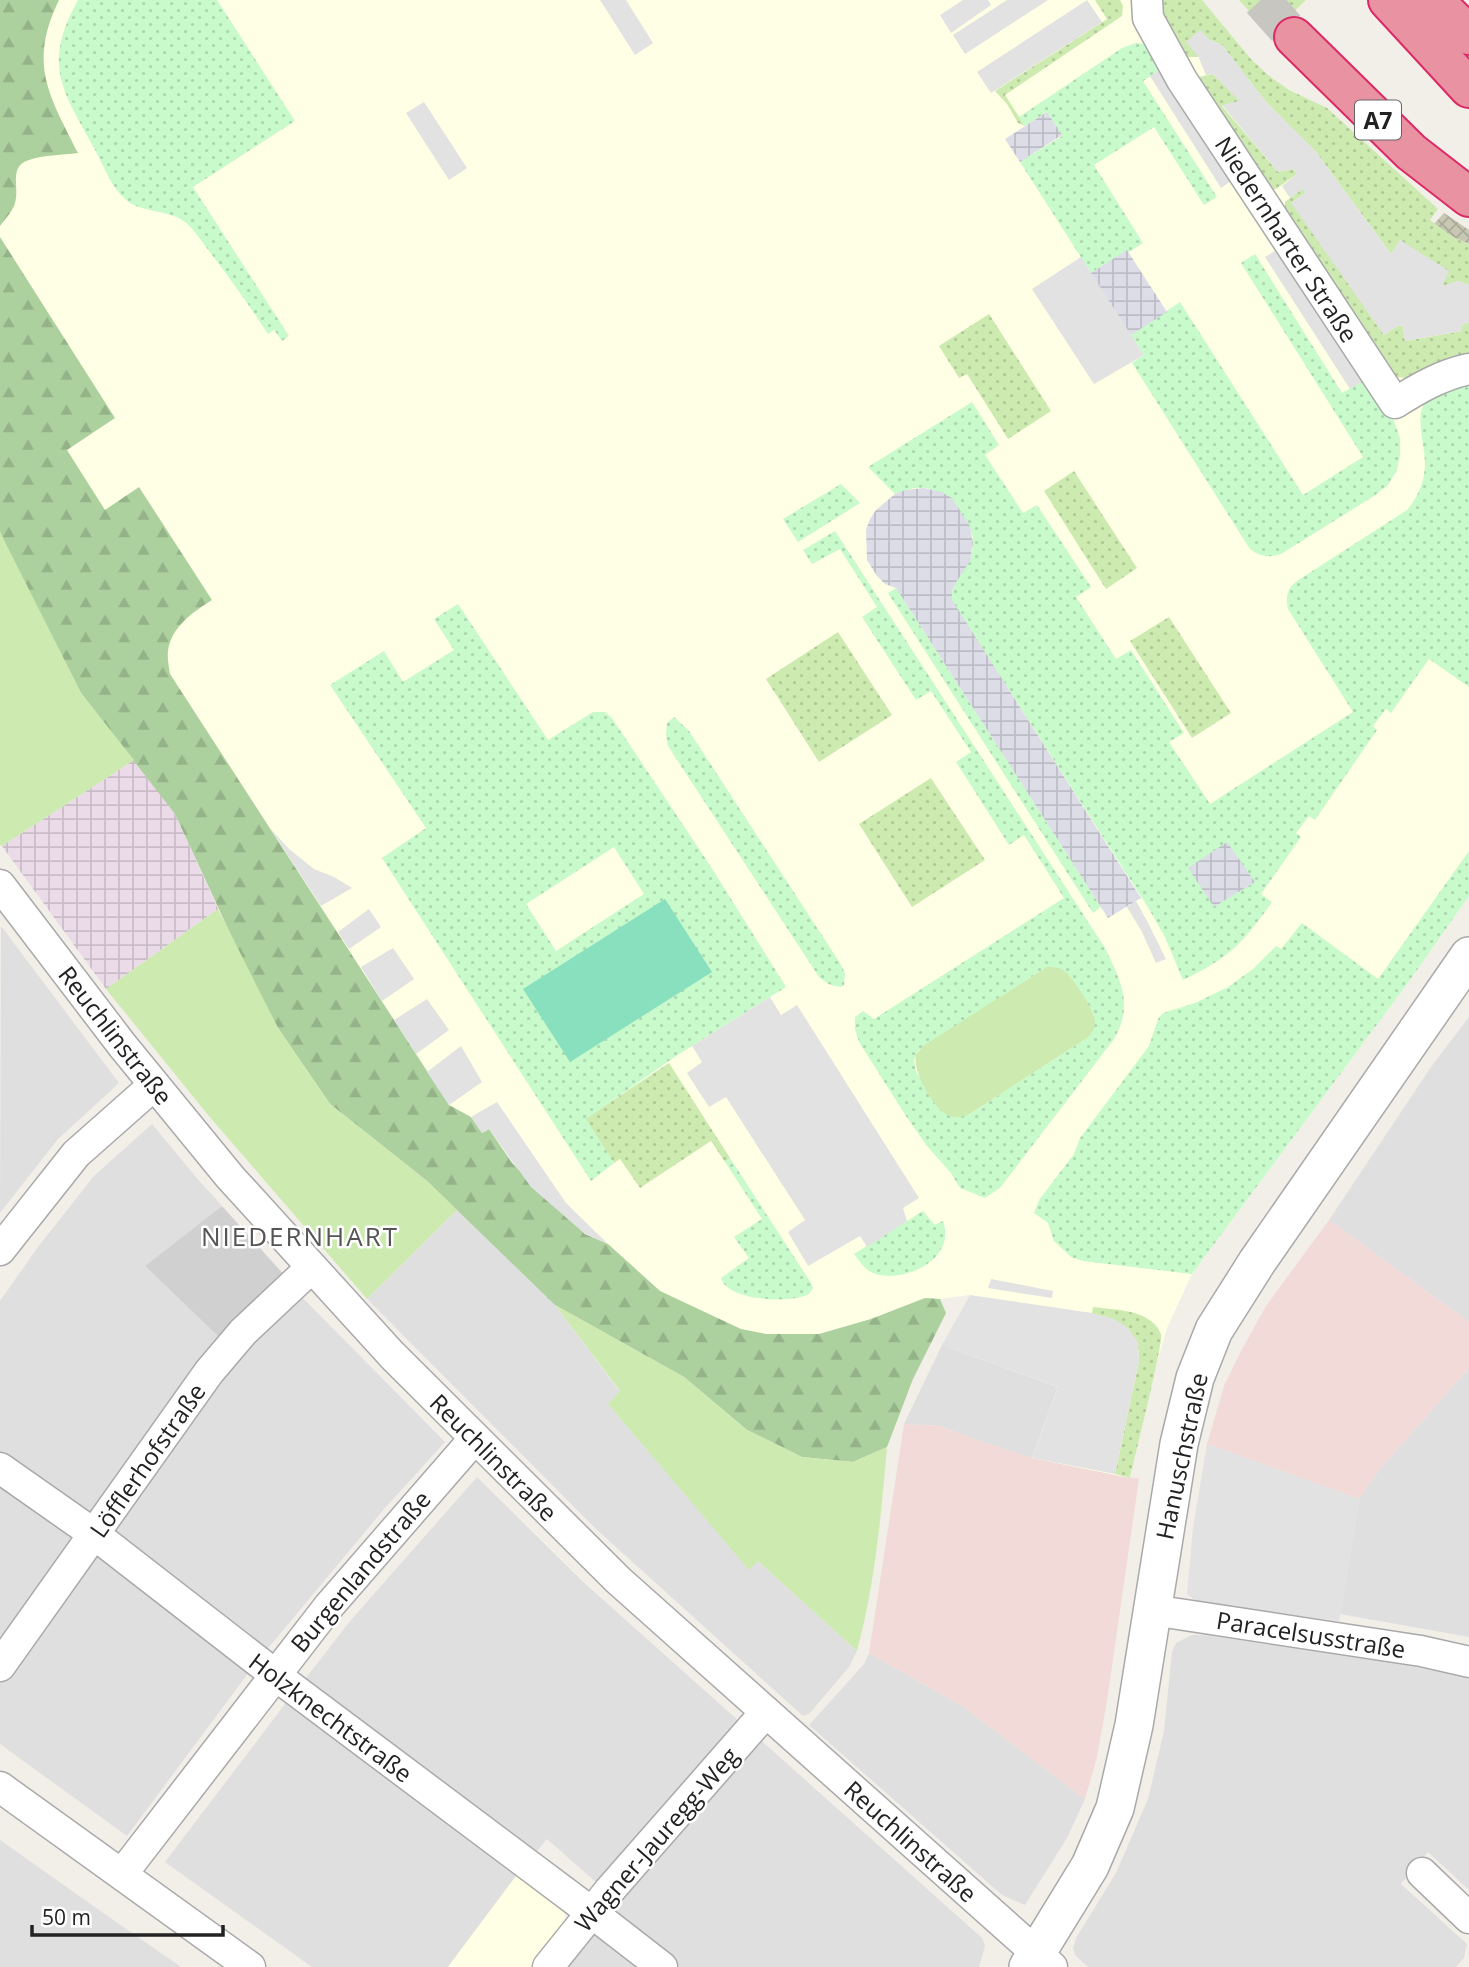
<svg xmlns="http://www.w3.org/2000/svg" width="1469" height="1967" viewBox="0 0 1469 1967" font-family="'Open Sans',sans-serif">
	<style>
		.residential { fill: #e0dfdf }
		.commercial { fill: #f2dad9 }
		.industrial { fill: url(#industrial-grid) }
		.education { fill: #ffffe5 }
		.religious { fill: #d0d0d0 }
		.construction { fill: url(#construction-cross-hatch) }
		.grass { fill: url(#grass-dots) }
		.forest { fill: url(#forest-firs) }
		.park { fill: url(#park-dots); fill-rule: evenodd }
		.garden { fill: #cdebb0 }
		.pitch { fill: #88e0be }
		.parking { fill: #e2e2e2 }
		.plaza { fill: url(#plaza-grid) }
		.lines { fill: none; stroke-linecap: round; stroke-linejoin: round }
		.motorway-tunnel { stroke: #c8c6c1; stroke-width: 38; stroke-dasharray: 38 19; stroke-linecap: butt }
		.minor-casing { stroke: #a9a9a9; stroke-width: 33 }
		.tertiary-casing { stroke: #a9a9a9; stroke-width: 40 }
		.motorway-casing { stroke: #dc2a67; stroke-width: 42 }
		.minor { stroke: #fff; stroke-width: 30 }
		.tertiary { stroke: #fff; stroke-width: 37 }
		.motorway { stroke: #e892a2; stroke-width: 38 }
		.labels { text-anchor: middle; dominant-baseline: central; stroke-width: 5; stroke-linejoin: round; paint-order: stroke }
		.shield { fill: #fff; stroke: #646464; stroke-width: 2 }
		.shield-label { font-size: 23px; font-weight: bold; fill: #222 }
		.street-label { font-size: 24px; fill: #222; stroke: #fff }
		.neighbourhood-label { font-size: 26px; letter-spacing: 2px; fill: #555; stroke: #fff }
	</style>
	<defs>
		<pattern id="industrial-grid" width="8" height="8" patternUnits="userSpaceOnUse" patternTransform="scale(1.75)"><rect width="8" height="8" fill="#ebdbe8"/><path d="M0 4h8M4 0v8" fill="none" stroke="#c9bcc7"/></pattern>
		<pattern id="construction-cross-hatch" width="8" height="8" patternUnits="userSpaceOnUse" patternTransform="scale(1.75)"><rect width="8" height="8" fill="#c7c7b4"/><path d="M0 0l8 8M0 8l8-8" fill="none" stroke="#abab9a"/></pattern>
		<pattern id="grass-dots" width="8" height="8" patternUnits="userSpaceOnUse" patternTransform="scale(1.75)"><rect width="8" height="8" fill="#cdebb0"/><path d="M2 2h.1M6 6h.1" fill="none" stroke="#b0c997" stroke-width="1.8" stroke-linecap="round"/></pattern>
		<pattern id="forest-firs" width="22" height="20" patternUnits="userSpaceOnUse" patternTransform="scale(1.75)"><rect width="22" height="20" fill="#add19e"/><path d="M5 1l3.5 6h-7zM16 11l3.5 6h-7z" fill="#95b388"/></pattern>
		<pattern id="park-dots" width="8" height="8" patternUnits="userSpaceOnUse" patternTransform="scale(1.75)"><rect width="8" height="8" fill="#c8facc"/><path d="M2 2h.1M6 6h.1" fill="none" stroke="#acd6af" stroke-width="1.8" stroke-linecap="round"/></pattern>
		<pattern id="plaza-grid" width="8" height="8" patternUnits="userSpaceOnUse" patternTransform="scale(1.75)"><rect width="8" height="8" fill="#dddde8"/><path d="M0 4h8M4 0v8" fill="none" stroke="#bdbdc7"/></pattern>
	</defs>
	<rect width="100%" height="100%" fill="#f2efe9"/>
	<g class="residential">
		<polygon points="1,926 119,1083 58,1139 0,1213"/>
		<polygon points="1469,1017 1469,1322 1329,1220 1431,1067"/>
		<polygon points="152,1124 195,1176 222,1206 145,1266 224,1342 96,1511 88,1513 0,1456 0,1301 38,1247 94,1176"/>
		<polygon points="457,1210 555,1305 620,1392 608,1404 749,1569 758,1561 857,1651 849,1667 809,1714 803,1716 596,1529 367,1299"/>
		<polygon points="297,1292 445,1442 384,1509 264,1653 111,1531 207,1390"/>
		<polygon points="942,1345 1058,1387 1032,1458 976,1440 941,1426 904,1424"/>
		<polygon points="1469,1368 1469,1637 1340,1614 1359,1499 1379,1470"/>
		<polygon points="477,1477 581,1580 741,1723 598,1884 547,1839 532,1857 302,1683 351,1620"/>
		<polygon points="0,1480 73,1536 73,1546 0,1650"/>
		<polygon points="105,1553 252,1668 127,1836 0,1744 0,1681 87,1559"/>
		<polygon points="1192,1635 1205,1635 1416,1667 1469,1679 1469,1890 1428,1852 1401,1884 1467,1944 1464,1958 1456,1967 1088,1967 1076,1956 1073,1949 1076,1938 1116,1873 1148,1799 1164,1731 1172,1652 1176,1643"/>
		<polygon points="869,1653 962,1706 1085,1799 1067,1838 1025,1905 1002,1895 809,1725 864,1664"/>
		<polygon points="288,1700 519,1872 448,1967 312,1967 165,1862"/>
		<polygon points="755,1735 982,1938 985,1946 979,1967 680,1967 603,1907"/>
		<polygon points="0,1840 99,1910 181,1967 0,1967"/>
		<polygon points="595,1932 648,1967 557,1967"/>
	</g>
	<g class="commercial">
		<polygon points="1329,1220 1469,1322 1469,1368 1379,1470 1359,1499 1207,1444 1224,1386 1240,1353 1266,1306"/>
		<polygon points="904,1424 941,1426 976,1440 1032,1458 1139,1479 1107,1701 1097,1757 1085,1799 962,1706 869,1653"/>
	</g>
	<polygon class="industrial" points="134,760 175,814 218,909 106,989 2,846"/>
	<g class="education">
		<polygon points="0,0 1191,0 1238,67 1289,126 1378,213 1469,273 1469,896 1410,980 1192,1274 1167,1328 1148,1394 1130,1478 1032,1458 1058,1387 954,1349 970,1295 940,1299 925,1298 871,1319 819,1334 766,1334 741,1330 717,1320 660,1291 608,1244 585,1234 471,1117 449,1105 170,674 0,532"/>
		<polygon points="519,1872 561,1906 565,1914 564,1923 534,1967 448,1967"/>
	</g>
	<polygon class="religious" points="222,1206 287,1278 224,1342 145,1266"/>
	<polygon class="construction" points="1444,213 1469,230 1469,244 1453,237 1434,224"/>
	<g class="grass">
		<polygon points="1095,0 1120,0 1123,6 1122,16 1005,95 1025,126 1018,123 1007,104 995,91 1107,19"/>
		<polygon points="1159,0 1202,0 1251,59 1268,75 1289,90 1327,108 1438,209 1430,220 1453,237 1469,244 1469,285 1458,281 1441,287 1401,240 1391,254 1316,152 1266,102 1222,45 1210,40 1198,57 1185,57 1163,22"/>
		<polygon points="1239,0 1306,0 1270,35"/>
		<polygon points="1213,74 1240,101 1222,106 1278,172 1293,169 1297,174 1276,189 1270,189 1198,77"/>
		<path d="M1303 188 1306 193 1292 202 1384 335 1399 325 1403 327 1405 341 1462 331V325L1469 322V357C1449 364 1411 385 1391 375L1285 214V202Z"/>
		<polygon points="989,314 1051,411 1008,439 967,374 959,378 939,346"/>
		<polygon points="1074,471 1137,568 1106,589 1044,491"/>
		<polygon points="1169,617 1231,713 1192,738 1130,641"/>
		<polygon points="838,632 892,715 819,762 766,679"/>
		<polygon points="931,778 985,860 912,907 859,824"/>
		<polygon points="669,1063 730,1158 725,1162 711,1141 640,1188 620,1159 614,1163 585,1119"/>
		<path d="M1093 1307C1115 1310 1151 1309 1161 1334 1164 1341 1134 1460 1130 1478L1115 1474 1139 1361 1138 1342 1092 1313Z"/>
	</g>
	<g class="forest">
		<path d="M0 0H59C28 64 49 95 78 153 62 155 44 155 29 160 8 166 20 188 15 203 13 211 5 219 0 226Z"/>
		<path d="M0 237 115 418 67 450 105 510 139 487 212 600C193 612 171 627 168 651 167 658 169 667 170 674L449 1105 471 1117 482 1133 489 1129 512 1163 585 1234 608 1244 660 1291 741 1329 766 1334H819L871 1319 925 1298 940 1299 946 1313 913 1379 887 1447 853 1462 802 1457 747 1430 684 1377 555 1305 427 1181 330 1104 278 1028 248 972 175 814 81 693 4 542 0 532Z"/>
	</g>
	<g class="park">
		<path d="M78 0H217L295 121 193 187 289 336 282 341 274 330 268 334C249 305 230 278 209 251 202 242 194 229 185 222 168 209 140 213 125 199 111 187 103 164 94 148 62 89 42 65 78 0Z"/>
		<path d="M1136 43C1152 43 1157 54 1166 66L1143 81 1217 197 1204 205 1154 127 1094 165 1143 243 1129 252 1127 251 1091 273 1020 162 1062 136 1047 112 1025 126 1019 117 1122 48Z"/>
		<path d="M1255 254 1342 393 1366 379 1394 421 1400 438V455L1397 470 1388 485 1374 496 1281 554C1268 558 1257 557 1248 546L1132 363 1144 355 1131 335 1180 302 1303 495 1363 457 1241 263Z"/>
		<path d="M1469 381V687L1429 659 1391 713 1386 709 1373 726 1377 730 1315 820 1309 816 1296 833 1301 837 1261 894 1272 902C1243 943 1229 958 1183 980L1165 937 1149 909 951 599C952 578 973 567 973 544 974 532 968 524 961 515 939 489 929 481 895 494L868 467 972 402 999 445 985 455 1023 513 1037 505 1091 587 1076 597 1116 659 1131 650 1184 733 1169 742 1210 804 1353 712 1288 609C1285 594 1288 587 1300 579L1407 510C1418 497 1424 483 1425 466 1426 444 1410 408 1433 394 1443 388 1458 385 1469 381Z"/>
		<polygon points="841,484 860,503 798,542 783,519"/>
		<path d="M835 531 1105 948C1121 981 1134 1005 1114 1039L1000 1188 985 1198 960 1188 951 1173 927 1146 906 1116 859 1042 855 1029V1017L863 1011 874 1019 1064 898 1024 835 1009 845 956 762 971 752 931 691 916 700 862 617 877 607 840 549 812 564 803 550ZM1047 967 1058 968 1070 977 1091 1010 1094 1016 1092 1032 1084 1040 968 1115 944 1113 916 1072 914 1060 919 1050Z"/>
		<polygon points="896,588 1101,907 1093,913 888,593"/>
		<path d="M458 604 548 740 593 712H605L612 718 711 867 786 987 676 1056 586 1119 614 1163 591 1181 382 858 426 828 330 685 384 651 403 682 454 650 434 619ZM614 847 644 894 556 951 526 904Z"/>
		<path d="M674 717 689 731 840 963 845 973 844 986C834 988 827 984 819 977L668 746 666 735 667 723Z"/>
		<polygon points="1469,851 1469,896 1410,980 1192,1274 1083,1261 1071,1257 1054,1241 1048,1223 1034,1213 1039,1200 1074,1154 1080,1138 1149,1046 1158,1019 1163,1013 1195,1003 1228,987 1253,969 1276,946 1281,949 1302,923 1378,979"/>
		<path d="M730 1158 811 1283 813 1288 809 1294C791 1304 727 1301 721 1278L749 1258 734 1237 762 1219 725 1162Z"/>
		<path d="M923 1211 935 1225 943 1221C958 1262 896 1287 869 1271 863 1267 859 1260 854 1254Z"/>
	</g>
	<g class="garden">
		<polygon points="0,532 81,693 134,760 2,846 0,845"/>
		<polygon points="218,909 278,1028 330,1104 427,1181 457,1210 367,1299 208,1115 106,989"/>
		<path d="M1047 967C1053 967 1058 967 1063 970 1073 977 1095 1011 1095 1022 1095 1030 1090 1036 1084 1040L968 1115C960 1117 953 1119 946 1114 932 1106 912 1070 916 1055L923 1046Z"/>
		<path d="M555 1305 684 1377 747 1430 802 1457 853 1462 887 1447C881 1516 875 1584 857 1651L758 1561 749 1570 608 1404 620 1391Z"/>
	</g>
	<polygon class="pitch" points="665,899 712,972 570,1062 523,989"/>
	<g class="parking">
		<polygon points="600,0 626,0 653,43 635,55"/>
		<polygon points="963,0 988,0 991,5 951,33 940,15"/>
		<polygon points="1007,0 1048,0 965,54 953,35"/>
		<polygon points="1087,0 1102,22 991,93 977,72"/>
		<polygon points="1200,30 1210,40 1222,45 1266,102 1316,152 1391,254 1400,240 1449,271 1442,286 1458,281 1469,285 1469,322 1462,325 1462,331 1405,341 1403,327 1399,325 1384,335 1291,203 1305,193 1303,189 1290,198 1282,186 1297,174 1293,169 1278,172 1222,105 1239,101 1213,74 1206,75 1198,56 1186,42"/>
		<polygon points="1166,66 1237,177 1221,188 1150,76"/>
		<polygon points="424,102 467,168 449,180 406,113"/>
		<polygon points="1281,247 1366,379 1350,389 1265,257"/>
		<polygon points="1081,257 1144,355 1094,384 1032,289"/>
		<polygon points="270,828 289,849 314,869 334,877 352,888 321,906"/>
		<polygon points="1136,901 1147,921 1166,959 1156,963 1142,932 1127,907"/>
		<polygon points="369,909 381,927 349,949 338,932"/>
		<polygon points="393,948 414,979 382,1001 361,967"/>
		<polygon points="770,997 781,1015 797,1005 919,1198 903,1208 907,1221 867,1247 860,1236 808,1266 788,1232 805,1220 726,1097 709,1107 687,1073 702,1062 692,1046"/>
		<polygon points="427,999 449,1030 416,1054 394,1020"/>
		<polygon points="461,1046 482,1082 449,1105 427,1072"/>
		<polygon points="497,1102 566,1203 608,1244 585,1234 531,1187 489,1129 482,1133 471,1117"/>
		<polygon points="991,1279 1053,1291 1052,1298 988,1288"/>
		<polygon points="970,1295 1092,1313 1114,1319 1128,1328 1138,1342 1139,1361 1115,1474 1032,1458 1058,1387 942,1345"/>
		<polygon points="1207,1444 1359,1499 1339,1621 1197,1602 1187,1594 1193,1528"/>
	</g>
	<g class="plaza">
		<polygon points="1047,112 1062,135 1020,162 1005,139"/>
		<polygon points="1127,250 1167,312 1131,335 1091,273"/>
		<polygon points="924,488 941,492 952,498 970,526 973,543 970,561 957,581 952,591 952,600 1141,898 1108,918 896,588 885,584 877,576 867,560 866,530 870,519 876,510 895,494 905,490"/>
		<polygon points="1227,842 1255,882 1214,907 1188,868"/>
	</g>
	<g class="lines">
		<polyline class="motorway-tunnel" points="1261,0 1294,37"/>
		<defs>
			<g id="minor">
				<path d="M1147 0 1148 18 1182 80 1395 403C1419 388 1441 375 1469 369"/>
				<polyline points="0,885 122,1045 230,1177 392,1355 618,1580 1052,1967"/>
				<polyline points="0,1250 76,1154 154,1085"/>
				<polyline points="0,1468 94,1534 291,1687 591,1912 662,1967"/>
				<polyline points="1152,1610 1421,1651 1469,1662"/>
				<polyline points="0,1666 209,1372 243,1332 311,1268"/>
				<polyline points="0,1787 250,1967"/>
				<polyline points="1422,1873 1469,1918"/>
				<polyline points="122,1874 329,1606 475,1438"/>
				<polyline points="548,1967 609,1891 766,1712"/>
			</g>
			<polyline id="tertiary" points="1028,1967 1090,1866 1115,1808 1134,1725 1179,1444 1195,1378 1214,1330 1257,1262 1469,956"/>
			<g id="motorway">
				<polyline points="1388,0 1469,88"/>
				<polyline points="1433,0 1469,35"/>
				<polyline points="1294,37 1411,152 1469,197"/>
			</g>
		</defs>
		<use href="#minor" class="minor-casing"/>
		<use href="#tertiary" class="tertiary-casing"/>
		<use href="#motorway" class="motorway-casing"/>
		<use href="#minor" class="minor"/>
		<use href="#tertiary" class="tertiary"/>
		<use href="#motorway" class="motorway"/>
	</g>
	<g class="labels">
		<rect class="shield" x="1355" y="100.5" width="46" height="39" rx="5"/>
		<g class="shield-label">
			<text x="1378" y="120">A7</text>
		</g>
		<g class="street-label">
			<text transform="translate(1287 239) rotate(57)">Niedernharter Straße</text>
			<text transform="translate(116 1035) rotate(52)">Reuchlinstraße</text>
			<text transform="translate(1181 1456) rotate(-78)">Hanuschstraße</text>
			<text transform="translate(494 1457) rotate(45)">Reuchlinstraße</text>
			<text transform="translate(147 1460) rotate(-55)">Löfflerhofstraße</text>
			<text transform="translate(360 1571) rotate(-50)">Burgenlandstraße</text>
			<text transform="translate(1311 1634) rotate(9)">Paracelsusstraße</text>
			<text transform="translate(331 1717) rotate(37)">Holzknechtstraße</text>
			<text transform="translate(656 1839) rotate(-49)">Wagner-Jauregg-Weg</text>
			<text transform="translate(911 1841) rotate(42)">Reuchlinstraße</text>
		</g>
		<g class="neighbourhood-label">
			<text x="300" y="1236">NIEDERNHART</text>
		</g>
	</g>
	<path d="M32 1925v10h191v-10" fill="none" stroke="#222222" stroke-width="3.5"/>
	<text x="42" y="1925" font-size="21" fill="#222222" stroke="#ffffff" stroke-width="5" paint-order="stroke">50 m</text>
</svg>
